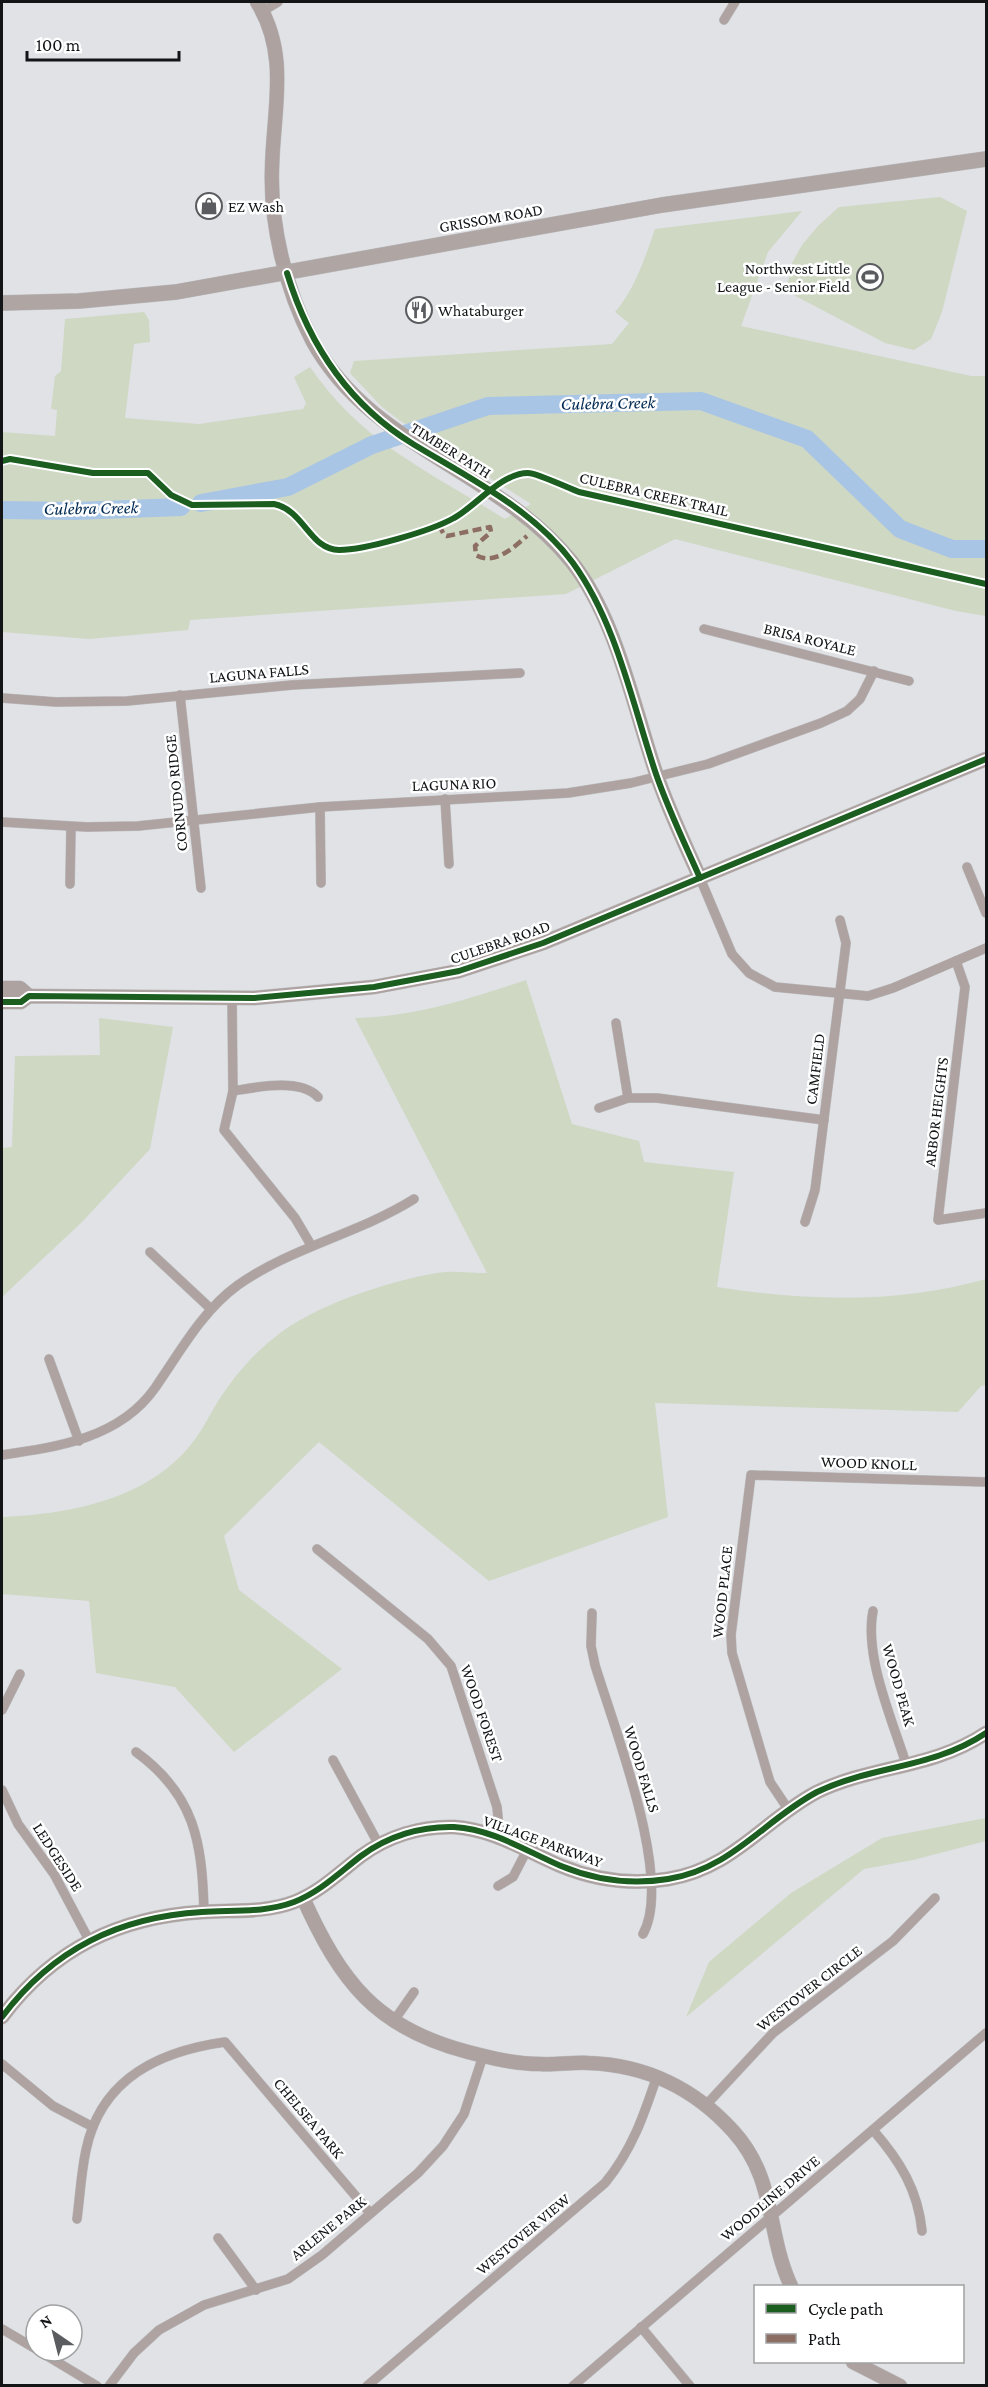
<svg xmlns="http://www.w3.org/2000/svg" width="988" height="2387" viewBox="0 0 988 2387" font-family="'Crimson Pro',serif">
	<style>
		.green { fill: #cfd8c3 }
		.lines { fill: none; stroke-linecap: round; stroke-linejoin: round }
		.river { stroke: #a8c5e6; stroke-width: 18 }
		.street-casing { stroke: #bcbdc0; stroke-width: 10 }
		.secondary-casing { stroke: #bcbdc0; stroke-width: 15 }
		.primary-casing { stroke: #bcbdc0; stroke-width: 16 }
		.street { stroke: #afa3a1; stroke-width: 9 }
		.secondary { stroke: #ada2a0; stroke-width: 14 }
		.primary { stroke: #afa5a3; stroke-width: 15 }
		.quiet { stroke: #8d6e63; stroke-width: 4.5; stroke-dasharray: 9 4.5; stroke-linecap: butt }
		.cycleway-casing { stroke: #fff; stroke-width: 10 }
		.cycleway { stroke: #1b5e20; stroke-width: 6 }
		.labels { text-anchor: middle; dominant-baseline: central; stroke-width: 5; stroke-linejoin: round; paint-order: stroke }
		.poi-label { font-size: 16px; fill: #121416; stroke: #fff; text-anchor: start }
		.street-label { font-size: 16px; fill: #121416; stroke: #fff }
		.water-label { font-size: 18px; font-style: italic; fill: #002a53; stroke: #fff }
	</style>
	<rect width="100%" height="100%" fill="#e0e2e6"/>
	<g class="green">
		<polygon points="940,197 967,211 942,312 931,339 914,350 885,343 786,291 792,263 802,245 819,225 839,207"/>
		<path d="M802 211 768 252 741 326 971 376H986V616L956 611 675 539 566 594 190 620 188 630 89 639 2 632V432L55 436 57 410 51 409 55 376 61 371 65 319 144 312 149 320 150 342 134 344 125 418 199 424 303 409 306 403 294 377 310 367C362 443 430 472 505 519L531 504 399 420 381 406 350 373 354 361 612 344 629 323 615 312C635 289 645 258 655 229Z"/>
		<path d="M526 980 572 1124 639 1141 644 1162 734 1172 717 1287C806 1301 899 1304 986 1279V1385L981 1386 958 1412 655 1403 668 1517 489 1581 319 1442 224 1536 239 1590 342 1669 234 1752 175 1687 96 1673 89 1601 2 1594V1517C72 1514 152 1499 196 1438 204 1427 210 1414 217 1403 232 1379 252 1355 274 1338 312 1306 388 1281 437 1273 453 1270 471 1273 487 1273L355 1018C415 1017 469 999 526 980Z"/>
		<polygon points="99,1018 173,1027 150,1149 82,1222 2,1297 2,1148 12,1147 15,1056 100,1055"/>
		<polygon points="986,1818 986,1841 913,1860 864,1869 686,2017 709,1962 791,1893 882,1838"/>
	</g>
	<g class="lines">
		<g class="river">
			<polyline points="201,503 288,487 372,445 488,406 701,401 807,439 900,529 952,549 986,549"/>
			<polyline points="2,510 75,511 181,507"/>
		</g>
		<defs>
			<g id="street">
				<polyline points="263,11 278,2"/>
				<polyline points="724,20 735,2"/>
				<polyline points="704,629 909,681"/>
				<polyline points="180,695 201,888"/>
				<polyline points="2,698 56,702 127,701 292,685 520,673"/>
				<polyline points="445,799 449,864"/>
				<polyline points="320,807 321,883"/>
				<polyline points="2,822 87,827 138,826 320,807 568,793 631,783 708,764 821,723 847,711 860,699 874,671"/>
				<polyline points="967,867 986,913"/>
				<polyline points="700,878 732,954 749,973 775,987 868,996 893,988 986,948"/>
				<polyline points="70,884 71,827"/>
				<polyline points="956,961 965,987 938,1220 986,1213"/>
				<polyline points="232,998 233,1091 224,1130 295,1218 311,1245"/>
				<polyline points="616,1023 628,1098"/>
				<path d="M233 1091C257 1087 300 1078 318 1097"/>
				<polyline points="599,1108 628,1098 657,1098 824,1120"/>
				<polyline points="805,1222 815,1190 846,943 840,920"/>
				<polyline points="150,1252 211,1309"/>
				<polyline points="49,1359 79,1441"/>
				<path d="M2 1455C58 1447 120 1438 155 1388 180 1352 202 1311 238 1285 292 1247 358 1234 414 1199"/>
				<polyline points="317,1549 428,1639 451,1666 497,1807 500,1838"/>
				<path d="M873 1611C864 1658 893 1721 907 1767"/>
				<path d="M592 1613 591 1646 595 1665C613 1725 674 1879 643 1934"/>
				<polyline points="2,1710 20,1674"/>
				<path d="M136 1752C195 1795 202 1842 204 1911"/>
				<polyline points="333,1760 379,1845"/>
				<polyline points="2,1790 18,1824 54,1874 89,1940"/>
				<polyline points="788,1809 770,1782 732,1653 731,1635 751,1475 986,1482"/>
				<polyline points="498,1886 513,1877 527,1850"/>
				<polyline points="393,2022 414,1992"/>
				<polyline points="2,2064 53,2106 93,2127"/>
				<polyline points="706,2105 773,2033 893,1941 935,1898"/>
				<path d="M873 2130C900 2161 918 2190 922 2231"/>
				<path d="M77 2219C80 2196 81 2173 86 2150 101 2078 160 2051 225 2042L370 2213"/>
				<polyline points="218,2238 256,2290"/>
				<polyline points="641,2327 690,2386"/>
				<polyline points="2,2329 36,2349"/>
				<polyline points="39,2351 97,2386"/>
				<polyline points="109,2386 134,2353 159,2330 204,2305 288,2279 322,2255 418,2173 443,2146 464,2114 483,2056"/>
				<path d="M367 2386 605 2183C632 2150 644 2115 657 2076"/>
				<polyline points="573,2386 986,2033"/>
			</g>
			<g id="secondary">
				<path d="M257 2C290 55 273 110 272 169 270 225 286 290 312 340 369 446 498 471 571 561 616 617 633 705 656 773 668 809 685 844 700 878"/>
				<polyline points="2,988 20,988 29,996"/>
				<polyline points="2,1002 21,1002 29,996 254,998 374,987 459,971 543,943 986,759"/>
				<path d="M303 1898C341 1982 376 2028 468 2052 491 2058 515 2064 540 2064 556 2065 573 2062 589 2063 646 2065 695 2089 733 2131 777 2179 766 2233 791 2286"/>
				<path d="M2 2017C53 1949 119 1917 202 1912 233 1910 265 1913 294 1902 320 1892 340 1872 361 1856 388 1836 421 1826 454 1827 492 1829 526 1851 561 1866 595 1880 631 1885 668 1879 732 1869 764 1820 817 1792 873 1765 932 1769 986 1733"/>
				<polyline points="853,2362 900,2386"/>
			</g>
			<polyline id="primary" points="2,303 79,301 176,292 662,205 986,159"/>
		</defs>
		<use href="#street" class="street-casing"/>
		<use href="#secondary" class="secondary-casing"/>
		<use href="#primary" class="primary-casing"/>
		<use href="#street" class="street"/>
		<use href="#secondary" class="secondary"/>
		<use href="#primary" class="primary"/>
		<path class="quiet" d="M439 525 444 535 447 536 490 527 491 532 475 546 476 555C495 566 514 547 527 536"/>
		<defs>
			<g id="cycleway">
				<path d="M287 273C309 345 348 404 413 444 469 478 533 509 573 563 617 624 632 703 656 774 668 809 685 844 700 878"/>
				<path d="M2 461 10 459 93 473H148L171 495 192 505 274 504C304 510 310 550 339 550 365 550 431 531 454 518 475 507 501 473 528 473 537 473 568 488 579 492L986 584"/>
				<polyline points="2,1002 21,1002 29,996 254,998 374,987 459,971 543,943 986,759"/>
				<path d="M2 2017C53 1949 119 1917 202 1912 233 1910 265 1913 294 1902 320 1892 340 1872 361 1856 388 1836 421 1826 454 1827 492 1829 526 1851 561 1866 595 1880 631 1885 668 1879 732 1869 764 1820 817 1792 873 1765 932 1769 986 1733"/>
			</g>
		</defs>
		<use href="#cycleway" class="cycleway-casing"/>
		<use href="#cycleway" class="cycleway"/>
	</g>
	<defs>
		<symbol id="shop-ring" viewBox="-11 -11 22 22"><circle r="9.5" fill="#fff" stroke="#5a5c5f" stroke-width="1.5"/><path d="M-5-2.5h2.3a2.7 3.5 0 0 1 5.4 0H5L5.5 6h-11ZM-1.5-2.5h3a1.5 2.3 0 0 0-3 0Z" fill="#5a5c5f"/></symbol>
		<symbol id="stadium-ring" viewBox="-11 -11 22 22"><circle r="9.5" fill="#fff" stroke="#5a5c5f" stroke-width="1.5"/><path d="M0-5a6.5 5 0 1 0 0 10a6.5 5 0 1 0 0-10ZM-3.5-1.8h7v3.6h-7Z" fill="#5a5c5f"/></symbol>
		<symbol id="restaurant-ring" viewBox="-11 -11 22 22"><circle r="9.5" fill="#fff" stroke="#5a5c5f" stroke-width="1.5"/><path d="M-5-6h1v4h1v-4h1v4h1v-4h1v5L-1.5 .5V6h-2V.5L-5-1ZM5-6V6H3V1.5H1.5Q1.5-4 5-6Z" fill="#5a5c5f"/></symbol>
	</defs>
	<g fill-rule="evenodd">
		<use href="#shop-ring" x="194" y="191" width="30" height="30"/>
		<use href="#stadium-ring" x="855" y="262" width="30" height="30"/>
		<use href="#restaurant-ring" x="404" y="295" width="30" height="30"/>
	</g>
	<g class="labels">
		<g class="poi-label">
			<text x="228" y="206">EZ Wash</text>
			<text x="850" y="268" text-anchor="end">Northwest Little<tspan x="850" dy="18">League - Senior Field</tspan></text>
			<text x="438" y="310">Whataburger</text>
		</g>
		<g class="street-label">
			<text transform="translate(491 218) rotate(-10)">GRISSOM ROAD</text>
			<text transform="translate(451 450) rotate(32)">TIMBER PATH</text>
			<text transform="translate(654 494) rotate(13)">CULEBRA CREEK TRAIL</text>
			<text transform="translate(810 639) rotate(14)">BRISA ROYALE</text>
			<text transform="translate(259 673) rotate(-5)">LAGUNA FALLS</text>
			<text transform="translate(454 784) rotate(-2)">LAGUNA RIO</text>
			<text transform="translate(176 793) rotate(-96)">CORNUDO RIDGE</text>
			<text transform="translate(500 942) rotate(-19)">CULEBRA ROAD</text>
			<text transform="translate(815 1069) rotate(-83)">CAMFIELD</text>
			<text transform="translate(936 1112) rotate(-83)">ARBOR HEIGHTS</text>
			<text transform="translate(869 1463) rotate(2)">WOOD KNOLL</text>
			<text transform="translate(722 1592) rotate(-84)">WOOD PLACE</text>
			<text transform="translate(899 1685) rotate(74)">WOOD PEAK</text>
			<text transform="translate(482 1713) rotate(71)">WOOD FOREST</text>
			<text transform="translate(642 1769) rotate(73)">WOOD FALLS</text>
			<text transform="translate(543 1841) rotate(20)">VILLAGE PARKWAY</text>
			<text transform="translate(58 1857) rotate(57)">LEDGESIDE</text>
			<text transform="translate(809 1988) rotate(-38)">WESTOVER CIRCLE</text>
			<text transform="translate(309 2118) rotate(50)">CHELSEA PARK</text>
			<text transform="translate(770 2198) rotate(-40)">WOODLINE DRIVE</text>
			<text transform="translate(328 2228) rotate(-39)">ARLENE PARK</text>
			<text transform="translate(523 2234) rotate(-40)">WESTOVER VIEW</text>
		</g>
		<g class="water-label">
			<text transform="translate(608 403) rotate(-1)">Culebra Creek</text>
			<text transform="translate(91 508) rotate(-1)">Culebra Creek</text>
		</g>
	</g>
	<rect width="988" height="2387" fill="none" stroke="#121416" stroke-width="6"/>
	<rect x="754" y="2285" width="210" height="78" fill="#ffffff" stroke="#a0a1a2" stroke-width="1.5"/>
	<rect x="766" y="2304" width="30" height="9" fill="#1b5e20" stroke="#a0a1a2" stroke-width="1.5"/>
	<text x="808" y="2315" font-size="18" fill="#121416">Cycle path</text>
	<rect x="766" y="2334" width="30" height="9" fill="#8d6e63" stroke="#a0a1a2" stroke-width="1.5"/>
	<text x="808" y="2345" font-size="18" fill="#121416">Path</text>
	<g transform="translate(54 2333) rotate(325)"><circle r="28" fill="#ffffff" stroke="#a0a1a2" stroke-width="1.5"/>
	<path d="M0-4.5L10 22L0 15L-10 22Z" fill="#5a5c5f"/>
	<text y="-9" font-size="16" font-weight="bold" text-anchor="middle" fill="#121416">N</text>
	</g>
	<path d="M27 51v9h152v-9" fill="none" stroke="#121416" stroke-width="3"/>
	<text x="36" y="51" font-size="18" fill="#121416" stroke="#ffffff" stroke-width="4.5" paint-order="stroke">100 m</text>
</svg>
